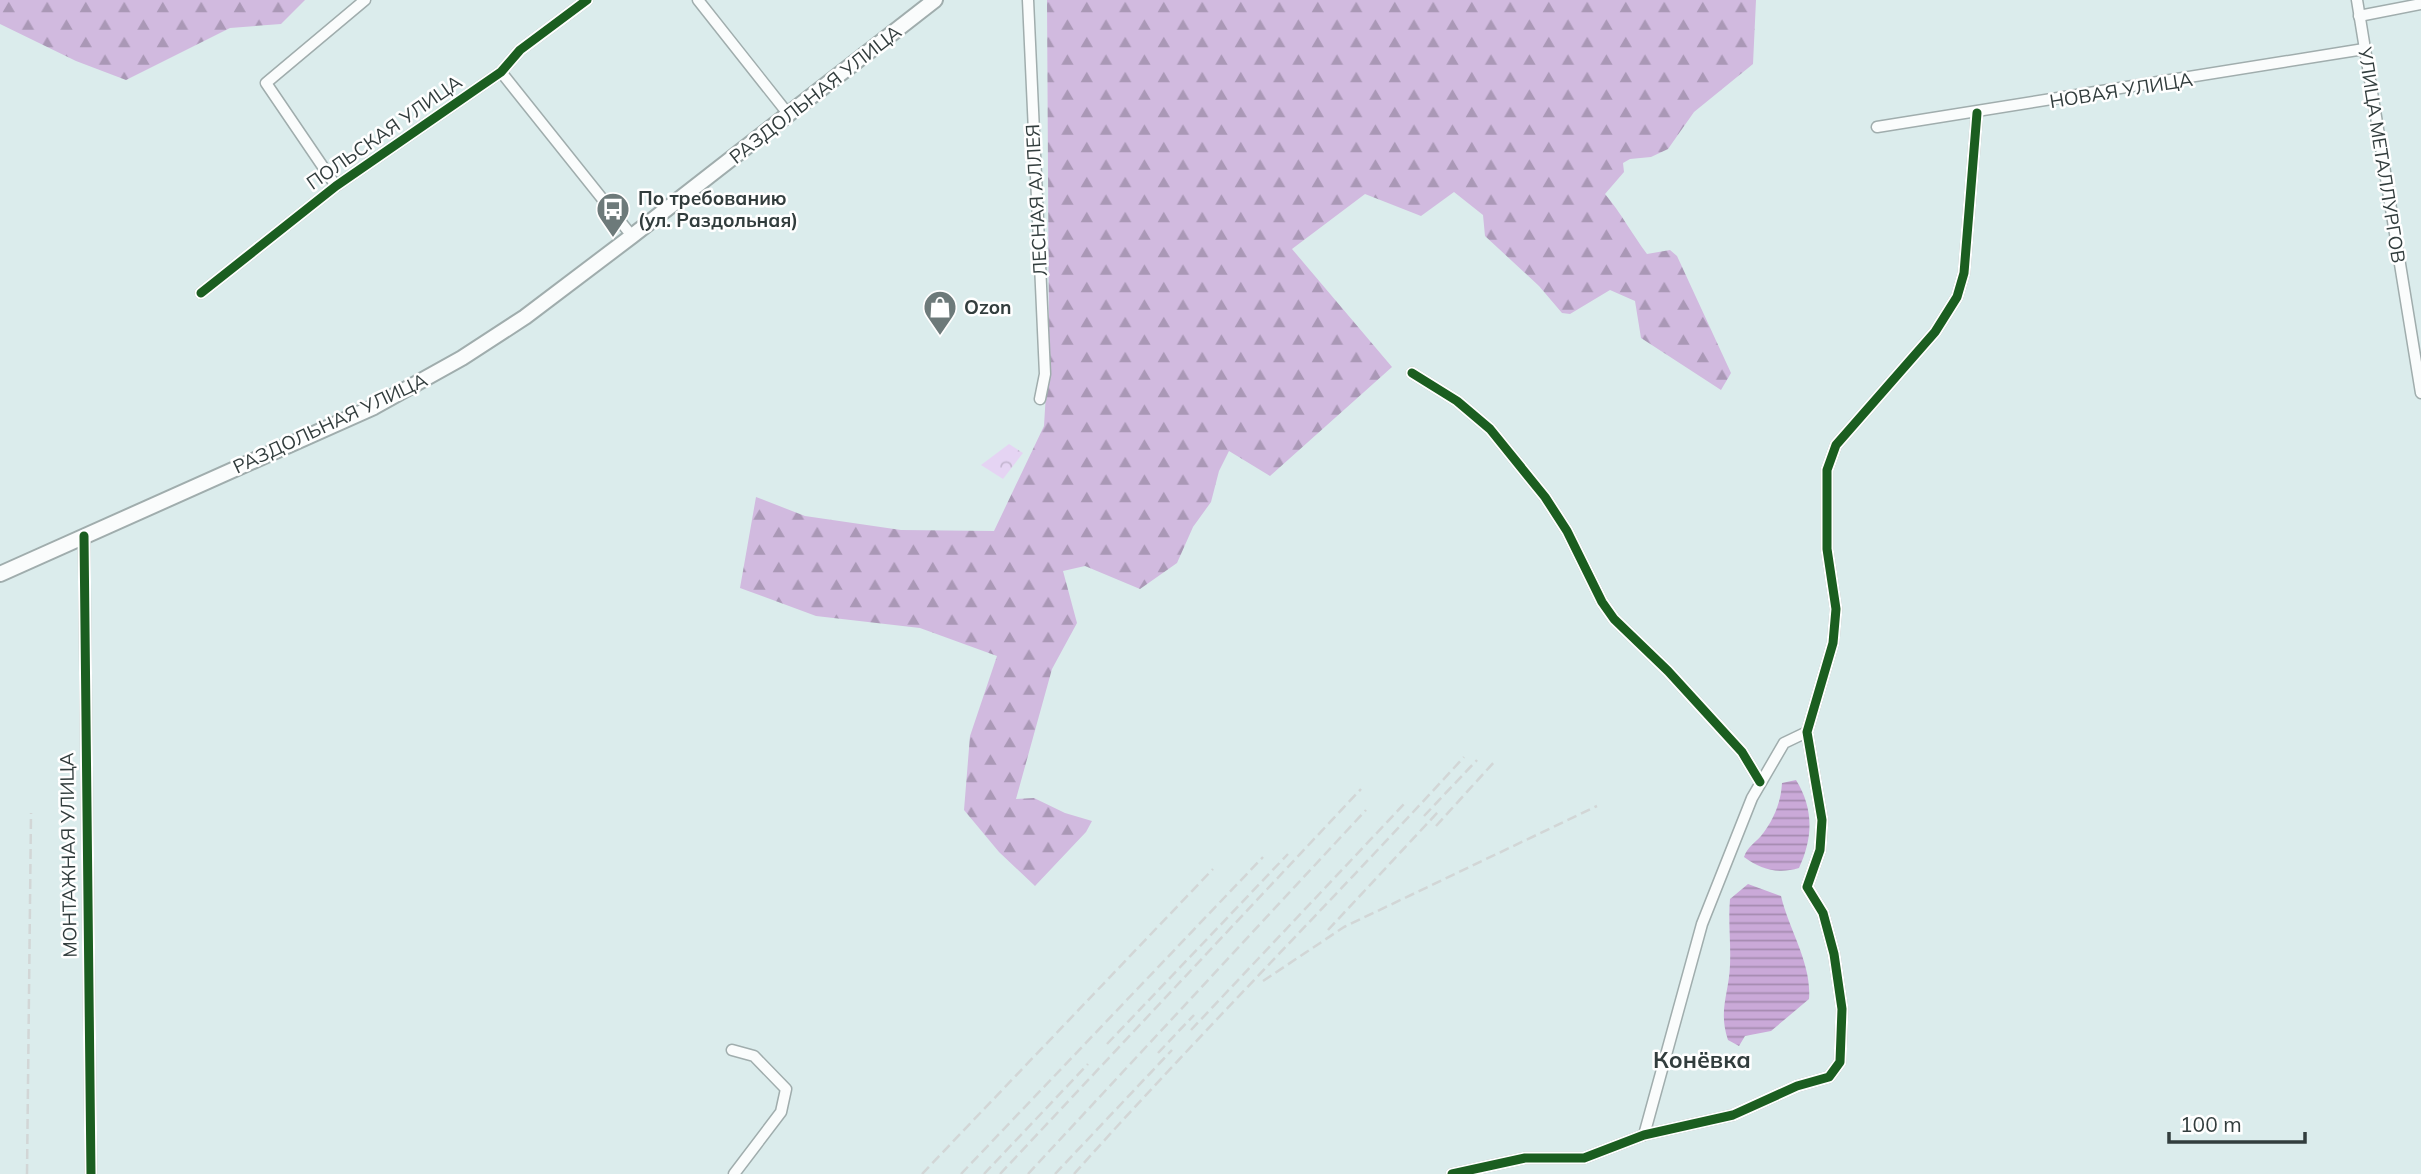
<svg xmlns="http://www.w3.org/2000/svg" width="2421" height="1174" viewBox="0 0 2421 1174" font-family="Mulish,sans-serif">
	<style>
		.forest { fill: url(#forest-firs) }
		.park { fill: url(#park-crowns) }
		.water { fill: url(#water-rules) }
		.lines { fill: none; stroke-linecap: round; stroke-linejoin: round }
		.street-casing { stroke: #a0adad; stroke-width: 13 }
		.secondary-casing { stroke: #a0adad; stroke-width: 18 }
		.street { stroke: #fafcfc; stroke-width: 10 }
		.secondary { stroke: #fafcfc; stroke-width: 14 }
		.rail { stroke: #d2d6d6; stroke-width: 2.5; stroke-dasharray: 10 5; stroke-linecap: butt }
		.cycleway-casing { stroke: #fff; stroke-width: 13 }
		.cycleway { stroke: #1b5e20; stroke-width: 9 }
		.labels { text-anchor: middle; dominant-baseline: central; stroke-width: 5; stroke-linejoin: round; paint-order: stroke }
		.street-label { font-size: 19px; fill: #323d3d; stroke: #fff }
		.poi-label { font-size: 19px; font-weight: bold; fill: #323d3d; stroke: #fff; text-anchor: start }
		.quarter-label { font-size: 23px; font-weight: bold; fill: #323d3d; stroke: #fff }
	</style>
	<defs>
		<pattern id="forest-firs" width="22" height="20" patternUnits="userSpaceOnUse" patternTransform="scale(1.75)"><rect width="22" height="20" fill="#d1badf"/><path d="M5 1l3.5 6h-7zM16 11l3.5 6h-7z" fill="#aa98b6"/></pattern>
		<pattern id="park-crowns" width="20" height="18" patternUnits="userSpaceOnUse" patternTransform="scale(1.75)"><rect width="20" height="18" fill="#e5d4f3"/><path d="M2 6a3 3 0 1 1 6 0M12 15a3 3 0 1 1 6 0" fill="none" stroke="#c5b7d1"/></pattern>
		<pattern id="water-rules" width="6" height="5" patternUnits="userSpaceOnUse" patternTransform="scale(1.75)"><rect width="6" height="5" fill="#caa9d8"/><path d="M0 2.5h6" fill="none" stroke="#a58bb0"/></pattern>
	</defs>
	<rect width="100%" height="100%" fill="#dbecec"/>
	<g class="forest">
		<polygon points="0,0 305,0 281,24 230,28 126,80 76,61 0,24"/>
		<path d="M1047 0H1756L1753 64 1694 112 1668 149 1651 157 1630 159 1623 163 1624 172 1605 194C1621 213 1632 234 1647 254L1670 250 1677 256 1731 373 1721 390 1641 338 1635 301 1610 290 1570 314 1562 313 1539 286 1485 236 1483 215 1454 192 1421 216 1365 194 1292 249 1392 367 1270 476 1229 451 1219 471 1211 502 1193 527 1177 563 1140 589 1085 566 1063 571 1077 623 1052 669 1016 799 1034 798 1065 813 1092 821 1086 832 1035 886 999 852 964 810 970 736 997 656 920 628 816 616 740 588 756 497 805 516 901 530 994 531 1044 426 1049 342Z"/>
	</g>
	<polygon class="park" points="1009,444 1023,453 1003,479 981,465"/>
	<g class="water">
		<path d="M1796 780C1814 809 1813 838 1799 868 1779 874 1761 870 1744 857 1748 846 1754 844 1761 836 1774 820 1781 802 1782 783Z"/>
		<path d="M1748 884 1781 896C1789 930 1812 964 1809 999L1771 1031 1745 1036 1739 1046 1728 1040C1718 1010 1729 994 1730 965 1731 943 1728 922 1730 899Z"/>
	</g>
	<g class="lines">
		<defs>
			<g id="street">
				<polyline points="698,0 789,115"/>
				<polyline points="1028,0 1045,374 1040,399"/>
				<polyline points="2357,0 2421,393"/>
				<polyline points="2359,16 2421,4"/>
				<polyline points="501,72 632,236"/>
				<polyline points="1877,127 2364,49"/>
				<polyline points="336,186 266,83 365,0"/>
				<polyline points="201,293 336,186 501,72 520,50 587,0"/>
				<polyline points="1412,373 1457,401 1490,429 1545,497 1567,531 1602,602 1614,619 1668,671 1742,752 1760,782"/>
				<polyline points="84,536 91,1174"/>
				<polyline points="732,1050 754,1056 786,1089 781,1112 734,1174"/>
				<polyline points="1644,1135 1702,924 1752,798 1784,743 1807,732"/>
				<polyline points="1452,1174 1525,1158 1584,1158 1644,1135 1733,1115 1797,1086 1829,1077 1840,1062 1842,1009 1834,954 1823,913 1807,887 1820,850 1822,820 1807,732 1833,643 1836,609 1827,549 1827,470 1836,445 1935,332 1957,297 1964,273 1977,113"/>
			</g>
			<polyline id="secondary" points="0,574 374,407 462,358 525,317 632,236 935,0"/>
		</defs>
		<use href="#street" class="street-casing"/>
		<use href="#secondary" class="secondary-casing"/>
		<use href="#street" class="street"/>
		<use href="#secondary" class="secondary"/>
		<g class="rail">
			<polyline points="1424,816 1477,760"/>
			<polyline points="1436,826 1495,761"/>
			<polyline points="1328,930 1438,812"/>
			<polyline points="1263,981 1344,927 1597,806"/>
			<polyline points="1191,1030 1405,803"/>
			<polyline points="1107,1044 1288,854"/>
			<polyline points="1158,1053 1194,1015"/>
			<polyline points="27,1174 31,813"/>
			<polyline points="922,1174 1213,869"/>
			<polyline points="961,1174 1263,857"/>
			<polyline points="984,1174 1088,1064"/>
			<polyline points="1000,1174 1361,789"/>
			<polyline points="1028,1174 1366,810"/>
			<polyline points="1055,1174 1172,1050"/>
			<path d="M1074 1174C1201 1032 1336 897 1464 757"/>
		</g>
		<defs>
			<g id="cycleway">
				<polyline points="201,293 336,186 501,72 520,50 587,0"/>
				<polyline points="1412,373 1457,401 1490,429 1545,497 1567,531 1602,602 1614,619 1668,671 1742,752 1760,782"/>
				<polyline points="84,536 91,1174"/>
				<polyline points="1452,1174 1525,1158 1584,1158 1644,1135 1733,1115 1797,1086 1829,1077 1840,1062 1842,1009 1834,954 1823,913 1807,887 1820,850 1822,820 1807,732 1833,643 1836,609 1827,549 1827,470 1836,445 1935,332 1957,297 1964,273 1977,113"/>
			</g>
		</defs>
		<use href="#cycleway" class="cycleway-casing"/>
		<use href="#cycleway" class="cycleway"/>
	</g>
	<defs>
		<symbol id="bus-pin" viewBox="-11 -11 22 30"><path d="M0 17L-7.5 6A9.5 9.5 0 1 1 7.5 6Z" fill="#6d7a7a" stroke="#fff"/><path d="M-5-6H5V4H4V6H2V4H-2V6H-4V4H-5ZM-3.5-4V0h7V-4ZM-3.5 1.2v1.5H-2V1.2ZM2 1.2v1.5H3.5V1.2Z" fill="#fff"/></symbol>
		<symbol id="shop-pin" viewBox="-11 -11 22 30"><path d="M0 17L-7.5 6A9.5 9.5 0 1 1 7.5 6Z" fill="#6d7a7a" stroke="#fff"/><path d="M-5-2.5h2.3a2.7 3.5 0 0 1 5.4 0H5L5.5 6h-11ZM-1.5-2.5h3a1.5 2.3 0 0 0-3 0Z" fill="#fff"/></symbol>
	</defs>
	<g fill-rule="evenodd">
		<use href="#bus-pin" x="594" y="190" width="38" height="52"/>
		<use href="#shop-pin" x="921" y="288" width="38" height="52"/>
	</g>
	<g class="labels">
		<g class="street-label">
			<text transform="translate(2121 90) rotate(-9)">НОВАЯ УЛИЦА</text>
			<text transform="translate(815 94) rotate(-38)">РАЗДОЛЬНАЯ УЛИЦА</text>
			<text transform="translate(384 132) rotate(-35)">ПОЛЬСКАЯ УЛИЦА</text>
			<text transform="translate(2382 155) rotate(81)">УЛИЦА МЕТАЛЛУРГОВ</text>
			<text transform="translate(1036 200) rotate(-93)">ЛЕСНАЯ АЛЛЕЯ</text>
			<text transform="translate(330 423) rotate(-25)">РАЗДОЛЬНАЯ УЛИЦА</text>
			<text transform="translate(68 855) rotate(-91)">МОНТАЖНАЯ УЛИЦА</text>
		</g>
		<g class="poi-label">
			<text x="638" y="198">По требованию<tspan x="638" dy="22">(ул. Раздольная)</tspan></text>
			<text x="964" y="307">Ozon</text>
		</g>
		<g class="quarter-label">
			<text x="1702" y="1059">Конёвка</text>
		</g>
	</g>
	<path d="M2169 1132v10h136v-10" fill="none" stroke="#323d3d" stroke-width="3.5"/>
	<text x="2180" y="1132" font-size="21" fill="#323d3d" stroke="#ffffff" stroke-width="5" paint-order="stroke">100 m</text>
</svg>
